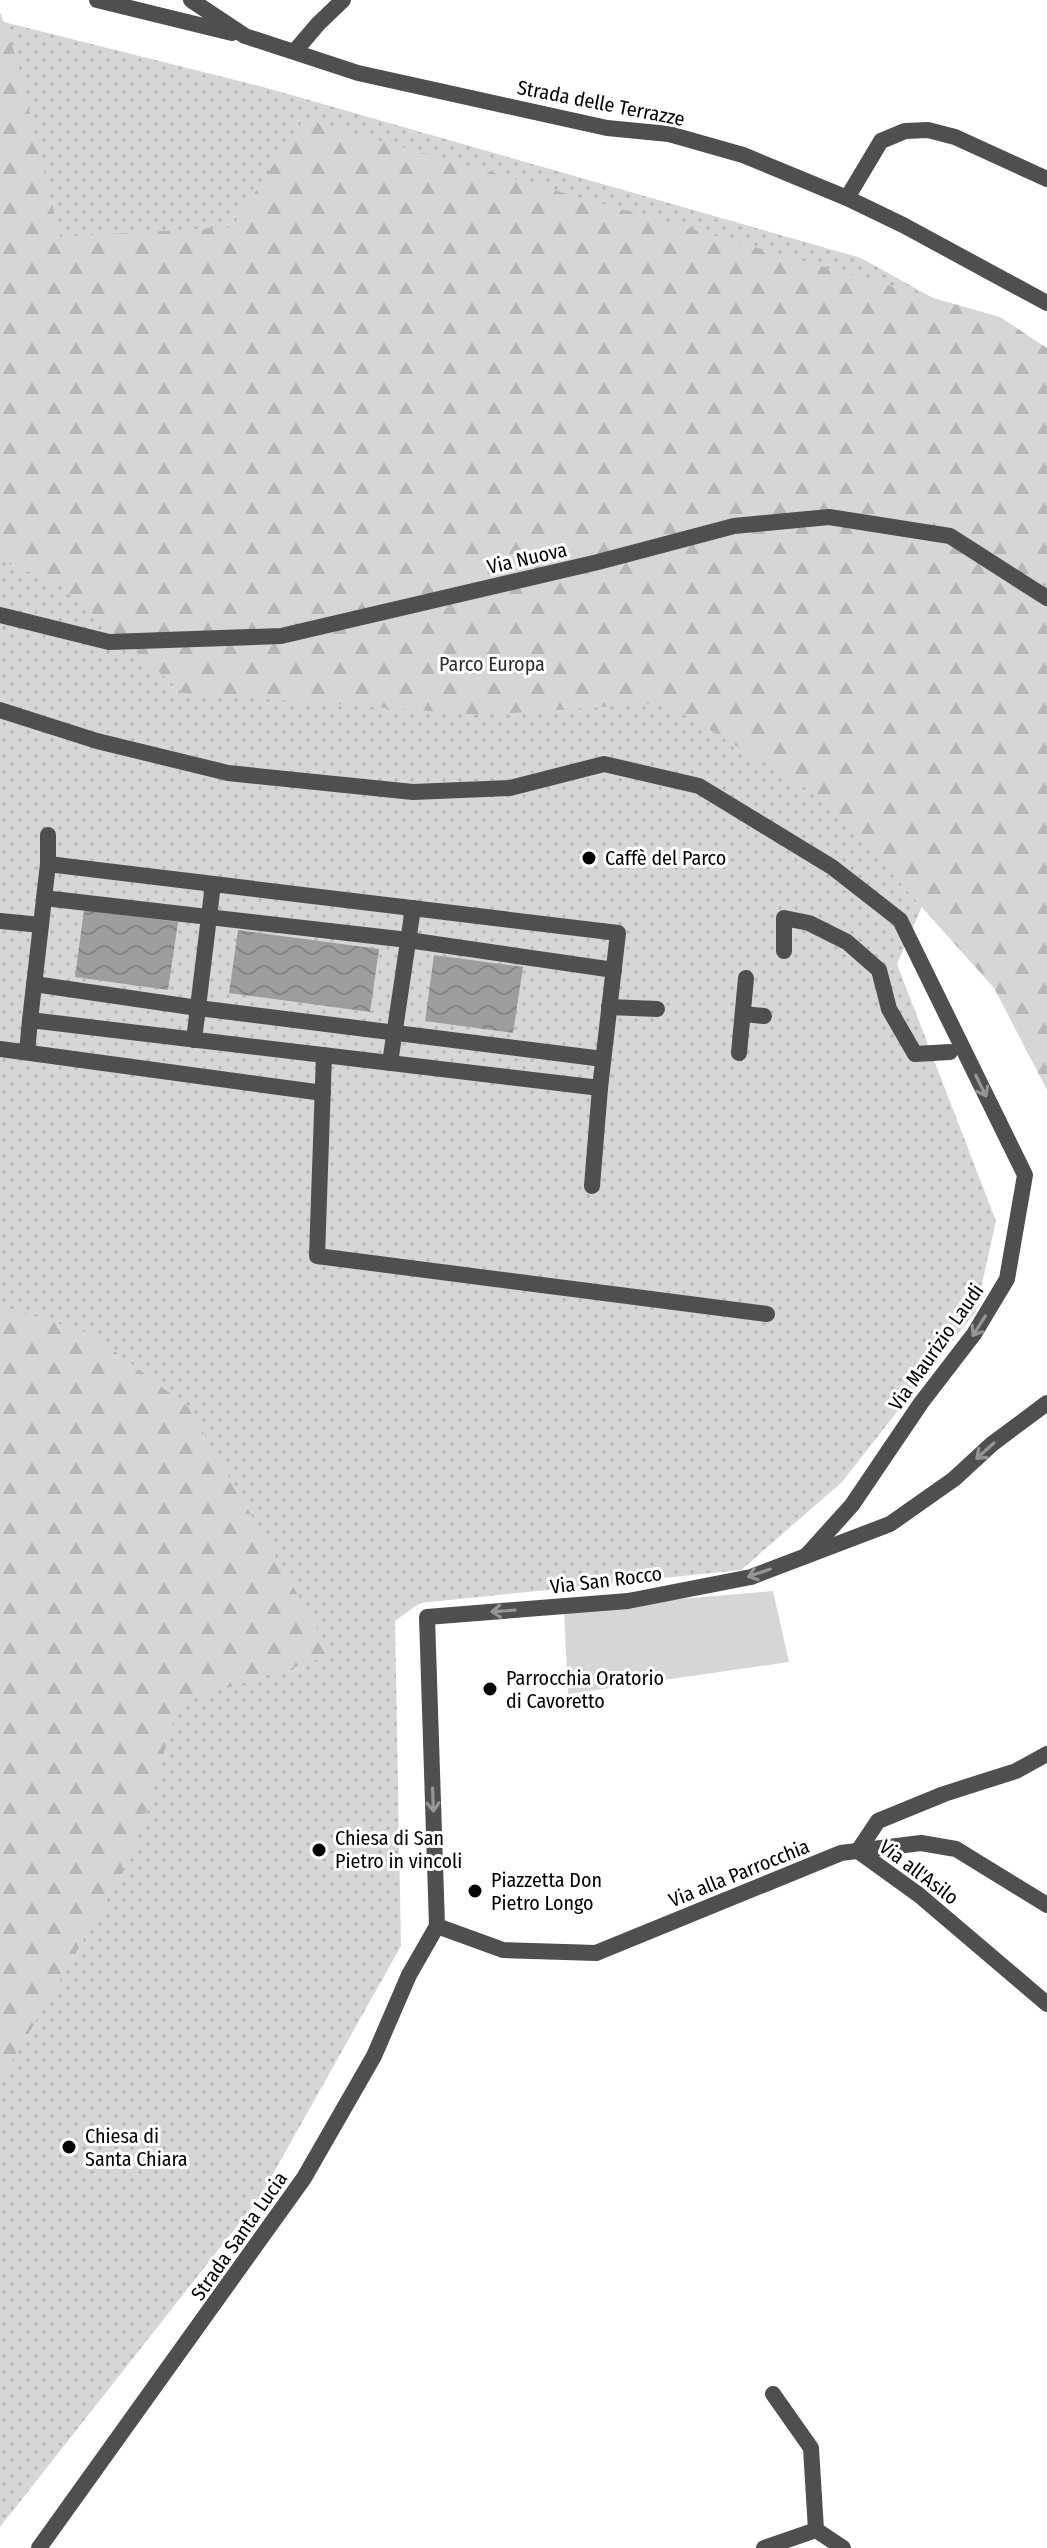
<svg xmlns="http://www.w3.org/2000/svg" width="1047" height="2548" viewBox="0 0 1047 2548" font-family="'Fira Sans Condensed',sans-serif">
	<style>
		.grass { fill: url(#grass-dots) }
		.forest { fill: url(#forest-firs) }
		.pitch { fill: #d6d6d6 }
		.water { fill: url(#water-waves) }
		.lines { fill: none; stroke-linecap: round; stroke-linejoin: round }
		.street { stroke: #4f4f4f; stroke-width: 16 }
		.oneway { stroke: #959595 }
		.poi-dot { fill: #000; stroke: #fff; stroke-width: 3 }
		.labels { text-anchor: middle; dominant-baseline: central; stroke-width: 6; stroke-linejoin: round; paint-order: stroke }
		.street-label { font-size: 20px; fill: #000; stroke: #fff }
		.park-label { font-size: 20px; fill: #2d2d2d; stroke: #fff }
		.poi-label { font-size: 20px; fill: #000; stroke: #fff; text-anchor: start }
	</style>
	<defs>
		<pattern id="grass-dots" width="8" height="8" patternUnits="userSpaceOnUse" patternTransform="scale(2)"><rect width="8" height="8" fill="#d6d6d6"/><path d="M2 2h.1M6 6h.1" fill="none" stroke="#b6b6b6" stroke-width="1.8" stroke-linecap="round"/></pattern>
		<pattern id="forest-firs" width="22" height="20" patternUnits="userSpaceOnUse" patternTransform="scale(2)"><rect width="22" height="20" fill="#d6d6d6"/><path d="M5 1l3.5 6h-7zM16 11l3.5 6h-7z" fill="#b6b6b6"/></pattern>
		<pattern id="water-waves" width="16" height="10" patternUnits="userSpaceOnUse" patternTransform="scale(2)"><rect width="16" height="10" fill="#9d9d9d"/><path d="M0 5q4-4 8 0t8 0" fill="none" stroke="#858585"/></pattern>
	</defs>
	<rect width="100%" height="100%" fill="#fff"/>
	<polygon class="grass" points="0,21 267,88 861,258 1047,361 1047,618 897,964 996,1221 976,1311 842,1482 741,1570 420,1603 395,1621 401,1946 260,2197 0,2527"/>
	<g class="forest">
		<polygon points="0,12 17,60 60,237 232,227 304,119 1000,317 1047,348 1047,1090 994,988 827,801 665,703 483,715 183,693 60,585 0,560"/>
		<polygon points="0,1305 92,1334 188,1407 333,1655 179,1703 132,1857 0,2082"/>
	</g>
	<polygon class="pitch" points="773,1591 789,1662 568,1694 564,1609"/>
	<g class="water">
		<polygon points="84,910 178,922 168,990 75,977"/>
		<polygon points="238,930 379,949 370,1012 229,993"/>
		<polygon points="434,955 523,967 513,1033 425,1021"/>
	</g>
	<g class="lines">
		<g class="street">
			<polyline points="97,0 232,33"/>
			<polyline points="191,0 245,36 358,73 607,128 669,134 743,155 847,198"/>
			<polyline points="295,51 318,24 343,0"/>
			<polyline points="1047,179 955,137 928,130 905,131 881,141 847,198 903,225 1047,303"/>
			<polyline points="0,615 109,642 281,636 598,562 734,526 829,517 950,536 1047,598"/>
			<polyline points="0,710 97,741 228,773 413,792 510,788 604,764 699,786 832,867 900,920 1025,1175 1007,1279 974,1334 921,1403 852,1505 806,1556"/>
			<polyline points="48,835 48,864 30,1020 600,1088 592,1186"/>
			<polyline points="48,864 618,933 600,1088"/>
			<polyline points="44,898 408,940 614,970"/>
			<polyline points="0,921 41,925"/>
			<polyline points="784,951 784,918 809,923 847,942 879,970 889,1009 915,1054 950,1052"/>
			<polyline points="34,984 198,1008 603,1059"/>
			<polyline points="609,1007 657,1009"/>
			<polyline points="743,1014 764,1016"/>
			<polyline points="194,1040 213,884"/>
			<polyline points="0,1049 323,1093"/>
			<polyline points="27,1052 30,1020"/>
			<polyline points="739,1053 746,978"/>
			<polyline points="324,1055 317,1256 767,1314"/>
			<polyline points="390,1063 413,908"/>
			<polyline points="1047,1754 1016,1771 944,1794 878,1821 858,1851 919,1895 1047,2004"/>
			<polyline points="437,1926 427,1617 628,1601 751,1577 890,1524 954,1479 992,1444 1047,1403"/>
			<polyline points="437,1926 503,1950 596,1953 841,1853 921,1843 956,1849 1047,1905"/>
			<polyline points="773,2394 811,2448 816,2530 843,2548"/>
			<polyline points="39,2548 304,2178 374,2056 409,1975 437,1926"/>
			<polyline points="764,2548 816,2530"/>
		</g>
	</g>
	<defs><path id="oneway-shaft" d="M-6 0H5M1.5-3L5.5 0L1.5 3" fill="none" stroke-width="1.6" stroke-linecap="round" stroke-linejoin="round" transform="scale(2)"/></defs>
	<g class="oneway">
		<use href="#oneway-shaft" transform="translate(981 1086) rotate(64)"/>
		<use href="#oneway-shaft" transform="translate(979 1326) rotate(122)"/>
		<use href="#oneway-shaft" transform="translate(985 1451) rotate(138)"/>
		<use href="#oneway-shaft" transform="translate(759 1573) rotate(161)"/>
		<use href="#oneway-shaft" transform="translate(503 1611) rotate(176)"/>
		<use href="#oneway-shaft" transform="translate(433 1800) rotate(88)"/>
	</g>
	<g class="poi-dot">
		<circle cx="589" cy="858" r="8"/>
		<circle cx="490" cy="1689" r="8"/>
		<circle cx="319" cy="1850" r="8"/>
		<circle cx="475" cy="1891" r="8"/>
		<circle cx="69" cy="2147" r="8"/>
	</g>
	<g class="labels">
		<g class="street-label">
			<text transform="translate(601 103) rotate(11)">Strada delle Terrazze</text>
			<text transform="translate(527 558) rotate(-13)">Via Nuova</text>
			<text transform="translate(936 1347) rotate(-55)">Via Maurizio Laudi</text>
			<text transform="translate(606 1580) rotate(-7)">Via San Rocco</text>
			<text transform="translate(919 1872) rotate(37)">Via all'Asilo</text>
			<text transform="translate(739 1873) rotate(-22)">Via alla Parrocchia</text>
			<text transform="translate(239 2236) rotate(-55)">Strada Santa Lucia</text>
		</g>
		<g class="park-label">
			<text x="492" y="664">Parco Europa</text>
		</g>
		<g class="poi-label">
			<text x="605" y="858">Caffè del Parco</text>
			<text x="506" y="1678">Parrocchia Oratorio<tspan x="506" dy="23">di Cavoretto</tspan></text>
			<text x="335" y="1838">Chiesa di San<tspan x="335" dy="23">Pietro in vincoli</tspan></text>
			<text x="491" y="1880">Piazzetta Don<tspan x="491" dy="23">Pietro Longo</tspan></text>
			<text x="85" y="2136">Chiesa di<tspan x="85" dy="23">Santa Chiara</tspan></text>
		</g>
	</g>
</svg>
